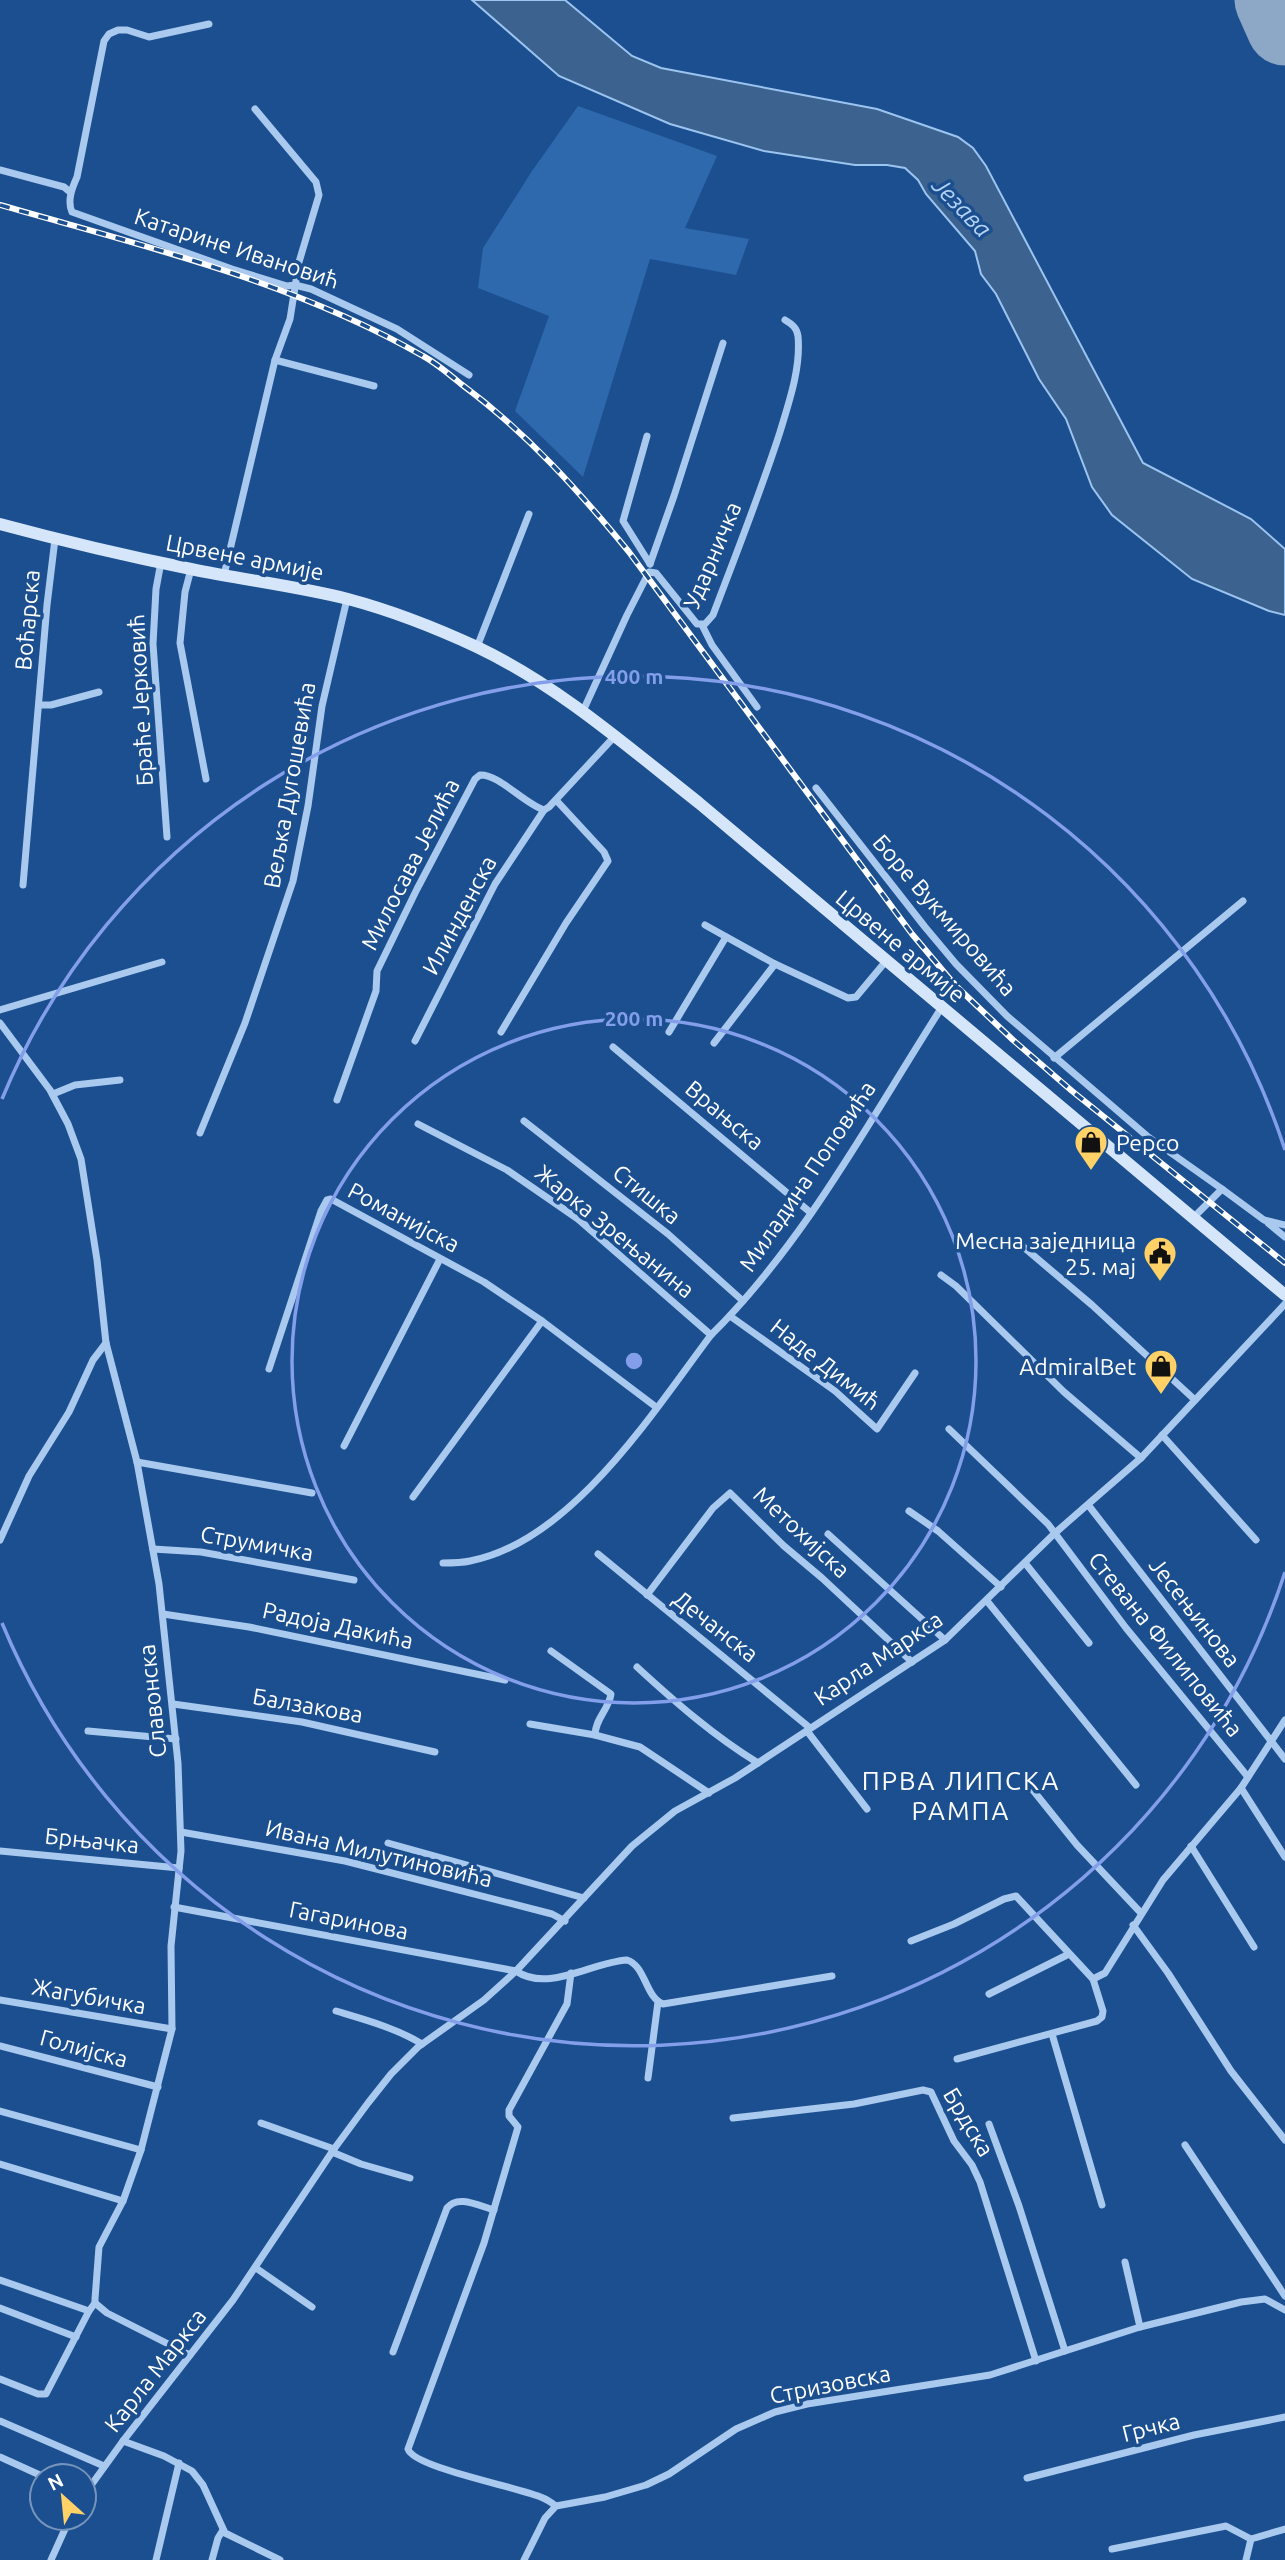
<svg xmlns="http://www.w3.org/2000/svg" width="1285" height="2560" viewBox="0 0 1285 2560" font-family="Ubuntu,sans-serif">
	<style>
		.green { fill: #2e69ad }
		.water { fill: #3c6290; stroke: #9cc4f0; stroke-width: 2 }
		.lines { fill: none; stroke-linecap: round; stroke-linejoin: round }
		.runway { stroke: #8da7c7; stroke-width: 77 }
		.minor { stroke: #a9c9ee; stroke-width: 7 }
		.secondary { stroke: #d6e6fa; stroke-width: 12 }
		.rail-casing { stroke: #fff; stroke-width: 6 }
		.rail { stroke: #1b4f8f; stroke-width: 3.5; stroke-dasharray: 10; stroke-linecap: butt }
		.ring { fill: none; stroke: #839eea; stroke-width: 3.5 }
		.labels { text-anchor: middle; dominant-baseline: central; stroke-width: 7; stroke-linejoin: round; paint-order: stroke }
		.street-label { font-size: 23px; fill: #fff; stroke: #1b4f8f }
		.poi-label { font-size: 23px; fill: #fff; stroke: #1b4f8f; text-anchor: end }
		.water-label { font-size: 24px; font-style: italic; fill: #b5d3f5; stroke: #1b4f8f }
		.quarter-label { font-size: 26px; letter-spacing: 2px; fill: #fff; stroke: #1b4f8f }
		.centre { fill: #839eea; stroke: #1b4f8f; stroke-width: 3.5 }
		.ring-label { font-size: 21px; text-anchor: middle; font-weight: bold; fill: #839eea; stroke: #1b4f8f; stroke-width: 7; stroke-linejoin: round; paint-order: stroke }
	</style>
	<rect width="100%" height="100%" fill="#1b4f8f"/>
	<polygon class="green" points="578,106 717,156 685,228 749,239 736,275 650,259 583,477 515,411 549,316 478,288 483,248 532,171"/>
	<polygon class="water" points="472,0 565,0 632,56 661,68 877,109 958,137 973,148 986,166 1143,463 1251,519 1285,549 1285,615 1269,611 1192,579 1112,515 1092,487 1066,419 1039,379 996,294 981,274 975,251 926,194 918,180 905,168 887,165 855,165 764,151 670,124 559,76"/>
	<g class="lines">
		<polyline class="runway" points="1273,0 1285,27"/>
		<g class="minor">
			<path d="M209 24 149 37 127 30H118L109 34 104 41 77 177C72 188 67 201 72 212L232 269 287 286 295 285 311 289 397 329 469 375"/>
			<polyline points="0,170 64,187 70,192"/>
			<polyline points="275,360 374,386"/>
			<polyline points="647,436 623,521 650,564"/>
			<polyline points="161,562 156,589 153,644 167,837"/>
			<polyline points="650,564 674,496 723,343"/>
			<polyline points="191,569 185,592 180,643 206,779"/>
			<polyline points="224,575 275,360 290,319 299,262 319,195 316,182 255,109"/>
			<polyline points="702,625 712,645 757,707"/>
			<polyline points="477,647 529,514"/>
			<polyline points="39,705 51,705 99,692"/>
			<path d="M583 711 627 615 649 572 656 573 697 624H705L713 615C736 554 760 494 780 432 789 402 801 368 798 336 797 328 792 324 785 320"/>
			<polyline points="816,788 925,927 956,964 1007,1016 1147,1136 1222,1189"/>
			<polyline points="23,885 47,605 55,539"/>
			<polyline points="705,925 775,964 848,998 856,997 886,961"/>
			<polyline points="0,1010 162,962"/>
			<polyline points="0,1023 50,1090 68,1124 81,1159 97,1260 106,1343 137,1462 159,1584 178,1763 181,1851 171,1946 172,2029 141,2150 123,2201 99,2247 95,2299 95,2303 107,2313 190,2355"/>
			<polyline points="501,1032 566,923 608,861 604,852 556,800"/>
			<polyline points="669,1032 726,937"/>
			<polyline points="415,1041 495,884 544,810"/>
			<polyline points="714,1043 775,964"/>
			<polyline points="613,1047 811,1213"/>
			<polyline points="1054,1058 1243,901"/>
			<polyline points="53,1094 75,1085 120,1080"/>
			<path d="M337 1100 376 991 377 971 417 889 475 779 480 775C499 774 523 803 544 810L549 807 615 736"/>
			<polyline points="524,1121 668,1234 743,1301"/>
			<polyline points="418,1124 507,1170 578,1219 711,1335"/>
			<polyline points="200,1133 245,1023 293,881 308,806 322,706 347,599"/>
			<polyline points="1193,1218 1222,1189 1264,1220 1285,1225"/>
			<polyline points="1268,1223 1285,1237"/>
			<polyline points="1014,1239 1092,1305 1195,1400"/>
			<polyline points="941,1275 956,1286 1064,1392 1141,1458"/>
			<polyline points="730,1316 835,1391 877,1429 915,1373"/>
			<polyline points="269,1369 321,1211 327,1200 331,1199 484,1282 542,1321 656,1407"/>
			<polyline points="949,1429 1048,1524 1126,1628 1248,1777"/>
			<polyline points="1162,1435 1256,1540"/>
			<polyline points="344,1446 440,1259"/>
			<polyline points="137,1462 312,1493"/>
			<polyline points="413,1497 542,1321"/>
			<polyline points="1089,1506 1285,1759"/>
			<polyline points="909,1511 938,1531 1001,1587"/>
			<polyline points="828,1534 945,1640"/>
			<polyline points="0,1540 29,1476 69,1412 93,1360 106,1343"/>
			<polyline points="153,1549 201,1552 354,1580"/>
			<polyline points="598,1554 810,1728"/>
			<path d="M443 1563C452 1563 461 1563 470 1561 571 1542 653 1412 711 1335 806 1241 870 1119 942 1007"/>
			<polyline points="1025,1563 1089,1643"/>
			<polyline points="647,1595 713,1508 730,1493 784,1546 822,1578 912,1662"/>
			<polyline points="987,1601 1136,1785"/>
			<polyline points="163,1614 249,1627 505,1680"/>
			<path d="M551 1651 611 1694C609 1709 595 1719 595 1735"/>
			<path d="M637 1667C675 1702 714 1736 758 1763"/>
			<polyline points="173,1704 302,1722 435,1752"/>
			<polyline points="530,1724 595,1735 640,1747 709,1793"/>
			<polyline points="88,1731 176,1739"/>
			<polyline points="807,1731 867,1809"/>
			<polyline points="1241,1788 1285,1857"/>
			<polyline points="1032,1789 1077,1845 1141,1913"/>
			<polyline points="181,1832 345,1861 552,1914 565,1921"/>
			<polyline points="388,1843 584,1898"/>
			<polyline points="1191,1846 1254,1947"/>
			<polyline points="0,1851 179,1868"/>
			<path d="M174 1907 516 1971C548 1993 592 1962 627 1960 646 1966 645 1997 663 2004L832 1976"/>
			<polyline points="1133,1925 1168,1973 1231,2071 1285,2140"/>
			<polyline points="911,1941 954,1924 1004,1899 1016,1896 1093,1979 1103,2011 1102,2017 1097,2021 957,2059"/>
			<polyline points="1093,1979 1105,1973 1163,1880 1241,1788 1285,1720"/>
			<polyline points="989,1994 1069,1954"/>
			<polyline points="0,2000 172,2029"/>
			<path d="M336 2011C366 2020 396 2028 422 2044"/>
			<polyline points="1052,2034 1102,2205"/>
			<polyline points="0,2046 158,2087"/>
			<polyline points="648,2078 658,2002"/>
			<polyline points="0,2111 141,2150"/>
			<polyline points="733,2118 854,2104 923,2090 931,2092 954,2141 972,2165 980,2182 1036,2361"/>
			<polyline points="261,2123 334,2149"/>
			<polyline points="989,2124 1019,2206 1065,2351"/>
			<polyline points="1185,2145 1285,2296"/>
			<polyline points="332,2152 361,2164 410,2178"/>
			<polyline points="0,2164 123,2201"/>
			<polyline points="1125,2262 1140,2327"/>
			<polyline points="256,2268 312,2307"/>
			<polyline points="0,2280 89,2311"/>
			<polyline points="0,2308 76,2337"/>
			<path d="M393 2352 447 2208C458 2194 479 2206 494 2210"/>
			<polyline points="0,2379 38,2394 46,2394 89,2311 95,2303"/>
			<polyline points="0,2421 104,2466"/>
			<polyline points="123,2441 164,2456 192,2471 203,2485 225,2533 280,2560"/>
			<polyline points="0,2457 42,2476"/>
			<polyline points="1027,2478 1194,2435 1285,2417"/>
			<polyline points="84,2495 123,2441 233,2300 334,2149 368,2103 391,2074 418,2047 484,2000 516,1971 632,1846 675,1811 735,1778 945,1640 1055,1533 1141,1458 1285,1304"/>
			<path d="M556 2506C552 2503 548 2500 543 2498 519 2487 414 2468 408 2449L484 2243 518 2127 509 2116V2110L567 2004 571 1973"/>
			<polyline points="1112,2549 1226,2526 1251,2539"/>
			<polyline points="51,2560 70,2518"/>
			<polyline points="156,2560 179,2463"/>
			<polyline points="212,2560 218,2538 223,2530"/>
			<polyline points="524,2560 545,2518 556,2506 605,2497 646,2485 669,2474 736,2429 775,2412 807,2404 990,2375 1140,2327 1241,2302 1265,2299 1285,2310"/>
			<polyline points="1246,2560 1251,2539 1285,2529"/>
		</g>
		<path class="secondary" d="M0 524C63 541 127 556 191 569 244 580 296 586 348 599 393 611 436 628 477 647 559 686 628 747 699 803L1285 1295"/>
		<defs>
			<path id="rail" d="M0 205C143 246 292 281 423 356 436 363 449 374 461 384 526 432 578 490 629 552L912 934 955 985 1013 1040 1072 1091 1285 1263"/>
		</defs>
		<use href="#rail" class="rail-casing"/>
		<use href="#rail" class="rail"/>
	</g>
	<g class="ring">
		<circle cx="634" cy="1361" r="342"/>
		<path d="M1285 1572A684 684 0 0 1 2 1623M2 1099A684 684 0 0 1 1285 1150"/>
	</g>
	<defs>
		<symbol id="shop-pin" viewBox="-11 -11 22 30"><path d="M0 17L-7.5 6A9.5 9.5 0 1 1 7.5 6Z" fill="#ffd166" stroke="#1b4f8f"/><path d="M-5-2.5h2.3a2.7 3.5 0 0 1 5.4 0H5L5.5 6h-11ZM-1.5-2.5h3a1.5 2.3 0 0 0-3 0Z" fill="#111"/></symbol>
		<symbol id="civic-pin" viewBox="-11 -11 22 30"><path d="M0 17L-7.5 6A9.5 9.5 0 1 1 7.5 6Z" fill="#ffd166" stroke="#1b4f8f"/><path d="M-.6-6.5H3V-4.5H.6V-3L4-1V1h2V6H-6V1h2V-1L-.6-3ZM-1.2 2.5V6h2.4V2.5Z" fill="#111"/></symbol>
	</defs>
	<g fill-rule="evenodd">
		<use href="#shop-pin" x="1072" y="1123" width="38" height="52"/>
		<use href="#civic-pin" x="1141" y="1234" width="38" height="52"/>
		<use href="#shop-pin" x="1142" y="1347" width="38" height="52"/>
	</g>
	<g class="labels">
		<g class="street-label">
			<text transform="translate(237 248) rotate(18)">Катарине Ивановић</text>
			<text transform="translate(712 555) rotate(-67)">Ударничка</text>
			<text transform="translate(245 557) rotate(11)">Црвене армије</text>
			<text transform="translate(27 620) rotate(-85)">Воћарска</text>
			<text transform="translate(140 700) rotate(-93)">Браће Јерковић</text>
			<text transform="translate(289 785) rotate(-80)">Вељка Дугошевића</text>
			<text transform="translate(410 864) rotate(-63)">Милосава Јелића</text>
			<text transform="translate(459 915) rotate(-62)">Илинденска</text>
			<text transform="translate(945 915) rotate(49)">Боре Вукмировића</text>
			<text transform="translate(901 946) rotate(40)">Црвене армије</text>
			<text transform="translate(725 1115) rotate(40)">Врањска</text>
			<text transform="translate(807 1176) rotate(-56)">Миладина Поповића</text>
			<text transform="translate(647 1194) rotate(39)">Стишка</text>
			<text transform="translate(404 1217) rotate(28)">Романијска</text>
			<text transform="translate(615 1231) rotate(39)">Жарка Зрењанина</text>
			<text transform="translate(826 1364) rotate(38)">Наде Димић</text>
			<text transform="translate(802 1532) rotate(43)">Метохијска</text>
			<text transform="translate(257 1543) rotate(10)">Струмичка</text>
			<text transform="translate(1195 1612) rotate(52)">Јесењинова</text>
			<text transform="translate(338 1625) rotate(12)">Радоја Дакића</text>
			<text transform="translate(716 1626) rotate(38)">Дечанска</text>
			<text transform="translate(1166 1644) rotate(51)">Стевана Филиповића</text>
			<text transform="translate(878 1658) rotate(-34)">Карла Маркса</text>
			<text transform="translate(152 1701) rotate(-96)">Славонска</text>
			<text transform="translate(308 1705) rotate(10)">Балзакова</text>
			<text transform="translate(92 1840) rotate(6)">Брњачка</text>
			<text transform="translate(379 1853) rotate(13)">Ивана Милутиновића</text>
			<text transform="translate(349 1920) rotate(11)">Гагаринова</text>
			<text transform="translate(89 1996) rotate(10)">Жагубичка</text>
			<text transform="translate(84 2048) rotate(15)">Голијска</text>
			<text transform="translate(969 2122) rotate(59)">Брдска</text>
			<text transform="translate(155 2370) rotate(-52)">Карла Маркса</text>
			<text transform="translate(830 2384) rotate(-11)">Стризовска</text>
			<text transform="translate(1151 2427) rotate(-14)">Грчка</text>
		</g>
		<g class="poi-label">
			<text x="1116" y="1142" text-anchor="start">Pepco</text>
			<text x="1136" y="1240">Месна заједница<tspan x="1136" dy="26">25. мај</tspan></text>
			<text x="1136" y="1366">AdmiralBet</text>
		</g>
		<g class="water-label">
			<text transform="translate(962 207) rotate(46)">Језава</text>
		</g>
		<g class="quarter-label">
			<text x="961" y="1780">ПРВА ЛИПСКА<tspan x="961" dy="30">РАМПА</tspan></text>
		</g>
	</g>
	<circle cx="634" cy="1361" r="10" class="centre"/>
	<g class="ring-label">
		<text x="634" y="684">400 m</text>
		<text x="634" y="1026">200 m</text>
	</g>
	<g transform="translate(63 2497) rotate(333)"><circle r="33" fill="#1b4f8f" stroke="#7695bc" stroke-width="2"/>
	<path d="M0-5L12 26L0 18L-12 26Z" fill="#ffd166"/>
	<text y="-10" font-size="19" font-weight="bold" text-anchor="middle" fill="#ffffff">N</text>
	</g>
</svg>
